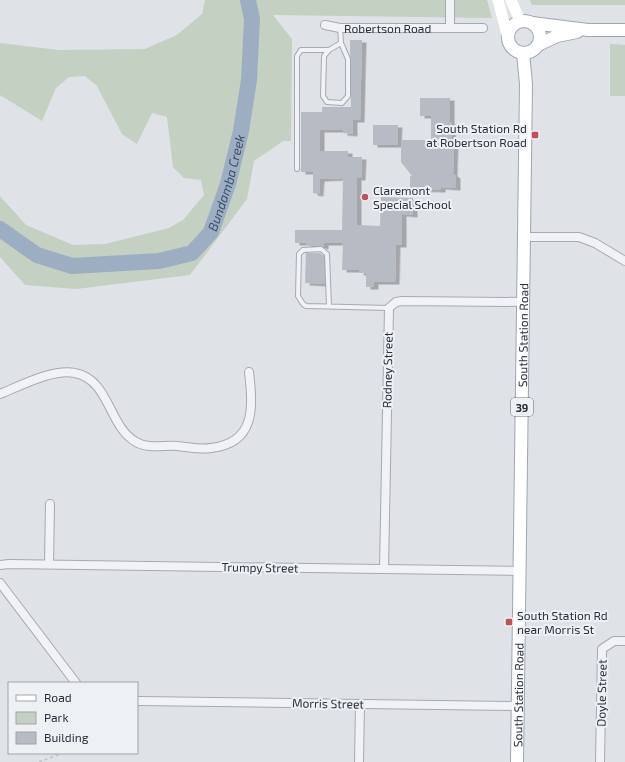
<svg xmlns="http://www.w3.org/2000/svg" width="625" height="762" viewBox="0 0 625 762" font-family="'Exo 2',sans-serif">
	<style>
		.green { fill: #c4d0c1 }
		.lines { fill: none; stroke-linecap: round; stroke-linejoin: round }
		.river { stroke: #9daec3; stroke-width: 16 }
		.building { fill: #b7bbc3; filter: url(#shadow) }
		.lane-casing { stroke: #a5a9b0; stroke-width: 6 }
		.street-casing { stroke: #a5a9b0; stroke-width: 10 }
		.primary-casing { stroke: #9fa6b1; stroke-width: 14 }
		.path { stroke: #bdc0c5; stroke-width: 1.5; stroke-dasharray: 3 3; stroke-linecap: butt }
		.lane { stroke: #f1f2f5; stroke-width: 4 }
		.street { stroke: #f1f2f5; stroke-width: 8 }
		.secondary { stroke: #fff; stroke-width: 11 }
		.primary { stroke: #fff; stroke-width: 12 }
		.poi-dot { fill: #c0505d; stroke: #eef1f4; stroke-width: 1.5 }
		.labels { text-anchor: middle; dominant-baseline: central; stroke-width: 4; stroke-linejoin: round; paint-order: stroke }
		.shield { fill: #eef1f4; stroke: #646a73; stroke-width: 1 }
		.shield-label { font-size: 11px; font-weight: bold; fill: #29303c }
		.street-label { font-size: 12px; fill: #29303c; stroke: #eef1f4 }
		.poi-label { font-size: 12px; fill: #29303c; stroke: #eef1f4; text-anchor: start }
		.water-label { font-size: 13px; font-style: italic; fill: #384d6c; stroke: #eef1f4 }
	</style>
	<defs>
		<filter id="shadow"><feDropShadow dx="4.5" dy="2.5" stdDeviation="0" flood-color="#0004"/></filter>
	</defs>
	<rect width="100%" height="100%" fill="#dfe2e7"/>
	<g class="green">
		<polygon points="205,0 487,0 492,18 273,15 292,39 291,141 283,141 254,161 247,199 190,275 76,289 25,285 0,257 0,196 26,225 73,245 105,244 169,228 183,220 204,195 201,180 184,178 173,167 167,117 152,113 137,144 122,134 97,86 85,76 69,77 56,88 42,121 0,95 0,43 59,50 145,49 177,35 202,14"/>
		<polygon points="530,0 625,0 625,5 532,5"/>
		<polygon points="610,44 625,45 625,96 610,96"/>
	</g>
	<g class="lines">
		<path class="river" id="s1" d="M0 229 37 255 72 266 159 261 192 253 211 232 228 184 241 131 249 80 252 19 248 0"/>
	</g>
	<g class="building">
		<polygon points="350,40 362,40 360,120 353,120 353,134 343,133 343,130 320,130 320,151 348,151 348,157 362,157 361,178 357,178 357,225 380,226 381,197 413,198 413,215 402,214 402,245 396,245 395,282 374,282 374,287 366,287 366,273 359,273 360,270 342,270 343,243 324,243 324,247 321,246 306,246 306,243 295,243 295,230 342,230 343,178 320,179 319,194 313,193 313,172 301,172 301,112 322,112 322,107 351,107"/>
		<polygon points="420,98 450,98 450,122 452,122 451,141 454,141 453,174 456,176 456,188 441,187 441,190 410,189 410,176 412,176 401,162 401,140 431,140 431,116 420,116"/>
		<polygon points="373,125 398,125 397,145 373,145"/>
		<polygon points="306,253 320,253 324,256 325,284 305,283"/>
	</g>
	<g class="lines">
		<defs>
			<g id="lane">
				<polyline points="340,28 341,43 348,59 348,96 342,103 327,102 323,96 324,56 329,50 341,43"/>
				<polyline points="297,169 297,56 301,50 329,50"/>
				<polyline points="329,306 327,254 321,249 303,250 299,254 298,296 303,304 306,306 389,308"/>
			</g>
			<g id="street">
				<path id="s2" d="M325 25 340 28H483"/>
				<polyline points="450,28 450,0"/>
				<polyline points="524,237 579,237 595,243 625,261"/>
				<path d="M0 394C20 386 54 368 75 373 110 380 108 426 136 442 148 449 163 445 177 446 189 447 199 450 211 448 256 443 253 407 249 372"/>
				<polyline points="49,564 50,504"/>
				<polyline points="0,565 9,564 520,571"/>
				<polyline points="384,569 389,308 396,302 402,301 524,302"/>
				<polyline points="0,583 76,683"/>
				<polyline points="137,701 518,706"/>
				<polyline points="359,762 360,704"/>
				<polyline points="600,762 602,649 614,641 625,641"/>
			</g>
			<g id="primary">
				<circle cx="524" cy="37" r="16"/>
				<polyline points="532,23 588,30 625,30"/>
				<polyline points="538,45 557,36 577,32"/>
				<path id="s3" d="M517 762 526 84 523 53"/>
			</g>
		</defs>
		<use href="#lane" class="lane-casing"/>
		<use href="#street" class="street-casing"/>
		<use href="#primary" class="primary-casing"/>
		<polyline class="path" points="39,762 63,753"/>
		<use href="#lane" class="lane"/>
		<use href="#street" class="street"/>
		<g class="secondary">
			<polyline points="498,0 508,38"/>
			<polyline points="511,0 520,21"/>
		</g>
		<use href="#primary" class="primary"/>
	</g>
	<g class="poi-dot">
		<rect x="531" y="131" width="8" height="8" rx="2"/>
		<circle cx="365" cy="197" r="4"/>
		<rect x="505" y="618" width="8" height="8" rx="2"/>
	</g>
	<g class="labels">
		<rect class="shield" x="511" y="398" width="22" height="18" rx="3"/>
		<g class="shield-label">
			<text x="522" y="407">39</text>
		</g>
		<g class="street-label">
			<text stroke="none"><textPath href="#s2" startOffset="63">Robertson Road</textPath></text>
			<text stroke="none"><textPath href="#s3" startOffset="427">South Station Road</textPath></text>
			<text transform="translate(387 370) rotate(-89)">Rodney Street</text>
			<text transform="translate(260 567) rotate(1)">Trumpy Street</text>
			<text transform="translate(601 693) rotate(-89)">Doyle Street</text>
			<text stroke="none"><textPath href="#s3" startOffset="67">South Station Road</textPath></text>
			<text transform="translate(328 703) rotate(1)">Morris Street</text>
		</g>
		<g class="poi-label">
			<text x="527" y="128" text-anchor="end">South Station Rd<tspan x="527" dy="14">at Robertson Road</tspan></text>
			<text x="373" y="190">Claremont<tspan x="373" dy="14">Special School</tspan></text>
			<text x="517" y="615">South Station Rd<tspan x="517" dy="14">near Morris St</tspan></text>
		</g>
		<g class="water-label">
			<text stroke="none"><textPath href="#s1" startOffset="283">Bundamba Creek</textPath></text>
		</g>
	</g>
	<rect x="8" y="682" width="130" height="72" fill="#eef1f4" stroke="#9fa4aa"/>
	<rect x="16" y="695" width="20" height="6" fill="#ffffff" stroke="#9fa4aa"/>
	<text x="44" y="702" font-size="12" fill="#29303c">Road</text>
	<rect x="16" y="712" width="20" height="12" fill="#c4d0c1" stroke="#9fa4aa"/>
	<text x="44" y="722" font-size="12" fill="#29303c">Park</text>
	<rect x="16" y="732" width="20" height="12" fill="#b7bbc3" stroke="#9fa4aa"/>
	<text x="44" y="742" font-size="12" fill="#29303c">Building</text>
</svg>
